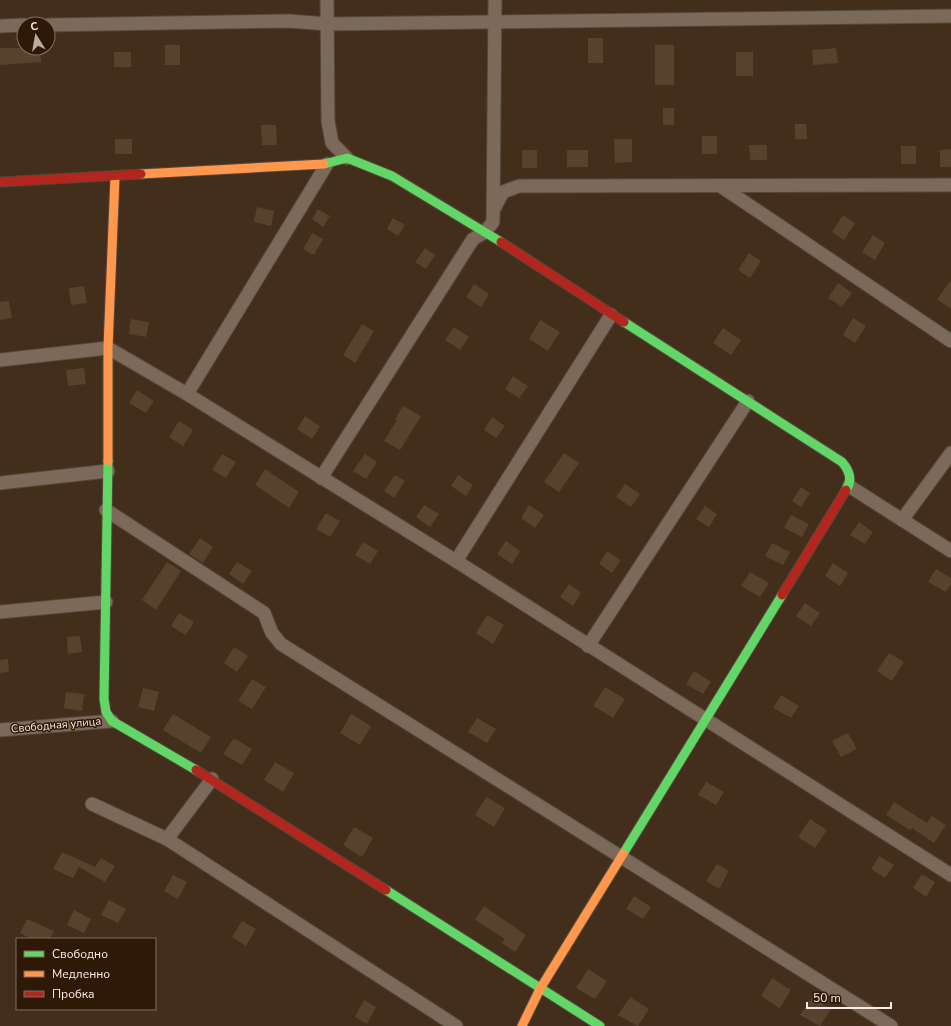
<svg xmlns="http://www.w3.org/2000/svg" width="951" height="1026" viewBox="0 0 951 1026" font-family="'Nunito Sans',sans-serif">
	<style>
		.building { fill: #58422d }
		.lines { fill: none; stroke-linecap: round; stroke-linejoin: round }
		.street-casing { stroke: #55473b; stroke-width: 15 }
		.fast-casing { stroke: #55473b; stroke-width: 11 }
		.slow-casing { stroke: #55473b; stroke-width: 11 }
		.jam-casing { stroke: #55473b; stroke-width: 11 }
		.street { stroke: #7b695a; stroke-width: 13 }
		.fast { stroke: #63d668; stroke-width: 9 }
		.slow { stroke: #ff974d; stroke-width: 9 }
		.jam { stroke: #b3261e; stroke-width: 9 }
		.labels { text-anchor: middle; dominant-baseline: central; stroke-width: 3; stroke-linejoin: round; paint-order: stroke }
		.street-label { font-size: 11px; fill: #fbeee6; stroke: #2e1907 }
	</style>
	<rect width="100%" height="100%" fill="#422e1b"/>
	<g class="building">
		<rect x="588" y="38" width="15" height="25"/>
		<rect x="165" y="45" width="15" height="20"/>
		<rect x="655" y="45" width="19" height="40"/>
		<polygon points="0,48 40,48 41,62 0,65"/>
		<polygon points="836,48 838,63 813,65 812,50"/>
		<rect x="114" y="52" width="17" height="15"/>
		<rect x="736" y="52" width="17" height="24"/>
		<rect x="663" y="108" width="11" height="17"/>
		<polygon points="795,124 806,124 807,139 795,139"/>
		<polygon points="261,125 276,125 277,145 262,145"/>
		<rect x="702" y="136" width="15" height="18"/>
		<rect x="115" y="139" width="17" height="15"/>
		<polygon points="614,139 632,139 632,162 615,163"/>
		<polygon points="749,145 767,145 767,160 750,160"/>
		<rect x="901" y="146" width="15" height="18"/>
		<polygon points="951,149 951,167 940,167 940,150"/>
		<rect x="522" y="150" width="15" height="18"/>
		<rect x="567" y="150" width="21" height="17"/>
		<polygon points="257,207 274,211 271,226 254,222"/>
		<polygon points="318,209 330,216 323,227 312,219"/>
		<polygon points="843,215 855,223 844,240 832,232"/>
		<polygon points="393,218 405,225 398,236 387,229"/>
		<polygon points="312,233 323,239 314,255 303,249"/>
		<polygon points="873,235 885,243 875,260 862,252"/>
		<polygon points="425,248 435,255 426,269 415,262"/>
		<polygon points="749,253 761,261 750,278 738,270"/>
		<polygon points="951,280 951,309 937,299"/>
		<polygon points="838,283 852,293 842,307 828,298"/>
		<polygon points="474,284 489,294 481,307 466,297"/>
		<polygon points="84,286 87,303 71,305 69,288"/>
		<polygon points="9,301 12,318 0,320 0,302"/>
		<polygon points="853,318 866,326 855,343 843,335"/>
		<polygon points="131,319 149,322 146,337 129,334"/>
		<polygon points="540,320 560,332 548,351 529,339"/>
		<polygon points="362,324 374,331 355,363 343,355"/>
		<polygon points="454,327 469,337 460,350 445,340"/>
		<polygon points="723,328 741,340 731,355 713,343"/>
		<polygon points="84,368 86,384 68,386 66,370"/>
		<polygon points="513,376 528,386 519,398 505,389"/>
		<polygon points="137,390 154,401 146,413 129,403"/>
		<polygon points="403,406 421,416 400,450 384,441 397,420 395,419"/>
		<polygon points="305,416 320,426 312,439 297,429"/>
		<polygon points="492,417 505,426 496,438 484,430"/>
		<polygon points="179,421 193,430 183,446 169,437"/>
		<polygon points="564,453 579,463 559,492 544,482"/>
		<polygon points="222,454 236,462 226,478 212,470"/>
		<polygon points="365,454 377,462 366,479 353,471"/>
		<polygon points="265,469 299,492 289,508 255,485"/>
		<polygon points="395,475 405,481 394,498 384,491"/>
		<polygon points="458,475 473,485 466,496 451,486"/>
		<polygon points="625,484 640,494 631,507 616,497"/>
		<polygon points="801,487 810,493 801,507 792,501"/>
		<polygon points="424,505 439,514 430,527 416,517"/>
		<polygon points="529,505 544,515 535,528 521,518"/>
		<polygon points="705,506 717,514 709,527 696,519"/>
		<polygon points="326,513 340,521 330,537 316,529"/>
		<polygon points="791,515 809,524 802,537 784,528"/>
		<polygon points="859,522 873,532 865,544 850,535"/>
		<polygon points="200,538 213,547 203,563 189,554"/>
		<polygon points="506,541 520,551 512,564 497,554"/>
		<polygon points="363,542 378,551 370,564 355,555"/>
		<polygon points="772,543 790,552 783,565 765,556"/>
		<polygon points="607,551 621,560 612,573 599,564"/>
		<polygon points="167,562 181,571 156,610 142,600"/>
		<polygon points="237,562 252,571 243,584 229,574"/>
		<polygon points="833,563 848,573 840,586 825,576"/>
		<polygon points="936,569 951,578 951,584 946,592 928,582"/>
		<polygon points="750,572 769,583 760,597 741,586"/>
		<polygon points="569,584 581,593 573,606 560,597"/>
		<polygon points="805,603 820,613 811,626 796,616"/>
		<polygon points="179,613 194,622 186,635 171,626"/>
		<polygon points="487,615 504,625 493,644 476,633"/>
		<polygon points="80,636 82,652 68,654 67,637"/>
		<polygon points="234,647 248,656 237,672 224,663"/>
		<polygon points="889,653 904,662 892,681 877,671"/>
		<polygon points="8,659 9,672 0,673 0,660"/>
		<polygon points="694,671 711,682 703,694 686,684"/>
		<polygon points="252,679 266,687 252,709 238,701"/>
		<polygon points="605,687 625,699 613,718 593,706"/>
		<polygon points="143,688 159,692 154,711 138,707"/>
		<polygon points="66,692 84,694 82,711 64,708"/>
		<polygon points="781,695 799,706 791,718 773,708"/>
		<polygon points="173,714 211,737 201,753 163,730"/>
		<polygon points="351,714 371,726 360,745 340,733"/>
		<polygon points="477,718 496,729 487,743 468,732"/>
		<polygon points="848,733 857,749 841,757 832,741"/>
		<polygon points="234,738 252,749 242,765 223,754"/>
		<polygon points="275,762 294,773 283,792 264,780"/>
		<polygon points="706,782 724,792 716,805 698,795"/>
		<polygon points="486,797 505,808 494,827 475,815"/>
		<polygon points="894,802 927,823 932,816 946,825 934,843 912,828 910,830 886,815"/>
		<polygon points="810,819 827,830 815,848 798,837"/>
		<polygon points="354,827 373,838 362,857 343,845"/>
		<polygon points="62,852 95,867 101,858 115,866 105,882 79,867 73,878 53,869"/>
		<polygon points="879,856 894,865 885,878 871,869"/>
		<polygon points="717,864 729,871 719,889 706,881"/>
		<polygon points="922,874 935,882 926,897 913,888"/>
		<polygon points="173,875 187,882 178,899 164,891"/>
		<polygon points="634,896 651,907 643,919 626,909"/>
		<polygon points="109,900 126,909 118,923 101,915"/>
		<polygon points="484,906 526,935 515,952 502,943 505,939 475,920"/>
		<polygon points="74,910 91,919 84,933 67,925"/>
		<polygon points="27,919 54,931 50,939 32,939 20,933"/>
		<polygon points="242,921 256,929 246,946 232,937"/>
		<polygon points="588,969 607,981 595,999 576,988"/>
		<polygon points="772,978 791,990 780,1008 761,996"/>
		<polygon points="630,997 649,1009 638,1026 618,1015"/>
		<polygon points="812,997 831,1009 820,1026 800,1015"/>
		<polygon points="364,1000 376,1007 367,1024 355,1017"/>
	</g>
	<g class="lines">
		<defs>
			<g id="street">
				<polyline points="327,0 328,121 332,143 347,158"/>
				<polyline points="48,25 289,21 327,24 951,16"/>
				<polyline points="0,26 24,25"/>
				<polyline points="722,187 951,341"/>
				<polyline points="495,207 503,192 519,186 951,185"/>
				<polyline points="0,360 108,348 187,394 456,561 951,875"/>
				<polyline points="187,394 327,164"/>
				<polyline points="321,478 473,239 485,232 493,222 495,0"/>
				<polyline points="0,483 108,471"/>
				<polyline points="849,486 951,551"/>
				<polyline points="106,510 264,613 272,633 281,644 891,1026"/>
				<polyline points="902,520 951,453"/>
				<polyline points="456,561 611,315"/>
				<polyline points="0,612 106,602"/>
				<polyline points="588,646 748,401"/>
				<polyline points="0,730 112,721"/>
				<polyline points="92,804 167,839 456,1026"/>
				<polyline points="167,839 212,779"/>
			</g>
			<g id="fast">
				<polyline points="324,164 347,158 392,176 501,242"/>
				<path d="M624 322 842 462C849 470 853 480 846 490"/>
				<polyline points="108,461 104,699 106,712 112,721 196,770"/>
				<polyline points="623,854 782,595"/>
				<polyline points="386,890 600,1026"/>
			</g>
			<g id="slow">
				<polyline points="141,174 324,164"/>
				<polyline points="108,461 108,348 115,177"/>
				<polyline points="522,1026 540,989 623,854"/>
			</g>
			<g id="jam">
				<polyline points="0,182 141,174"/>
				<polyline points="501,242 624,322"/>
				<polyline points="782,595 846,490"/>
				<polyline points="196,770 386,890"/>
			</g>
		</defs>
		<use href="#street" class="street-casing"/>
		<use href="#fast" class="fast-casing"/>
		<use href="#slow" class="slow-casing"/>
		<use href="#jam" class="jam-casing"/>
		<use href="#street" class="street"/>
		<use href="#fast" class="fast"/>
		<use href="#slow" class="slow"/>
		<use href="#jam" class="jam"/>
	</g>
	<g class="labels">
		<g class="street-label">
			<text transform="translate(56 725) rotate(-5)">Свободная улица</text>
		</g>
	</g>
	<rect x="16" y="938" width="140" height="72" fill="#2e1907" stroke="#806e60"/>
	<rect x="24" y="951" width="20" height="6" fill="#63d668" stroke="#806e60"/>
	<text x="52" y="958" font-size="12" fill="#fbeee6">Свободно</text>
	<rect x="24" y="971" width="20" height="6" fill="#ff974d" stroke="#806e60"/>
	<text x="52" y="978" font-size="12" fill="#fbeee6">Медленно</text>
	<rect x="24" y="991" width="20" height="6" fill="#b3261e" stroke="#806e60"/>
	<text x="52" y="998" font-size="12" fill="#fbeee6">Пробка</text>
	<g transform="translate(36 36) rotate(349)"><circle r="19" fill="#2e1907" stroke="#806e60"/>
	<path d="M0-3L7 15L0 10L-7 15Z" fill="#baab9f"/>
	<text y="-6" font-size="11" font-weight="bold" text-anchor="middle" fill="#fbeee6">С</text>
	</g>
	<path d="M807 1002v6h84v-6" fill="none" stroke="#fbeee6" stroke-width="2"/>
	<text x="813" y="1002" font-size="12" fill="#fbeee6" stroke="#2e1907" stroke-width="3" paint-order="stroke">50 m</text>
</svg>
